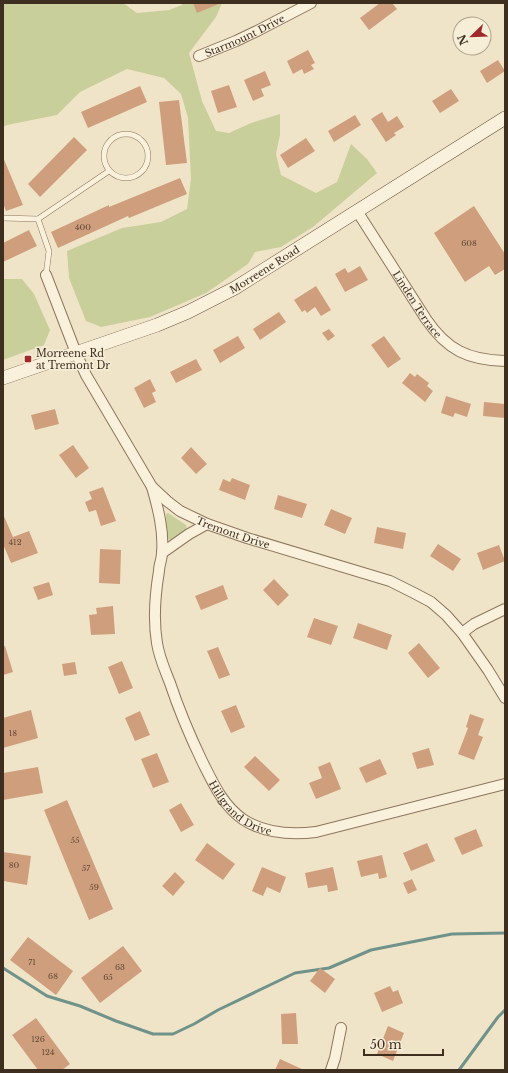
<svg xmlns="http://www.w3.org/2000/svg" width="508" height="1073" viewBox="0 0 508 1073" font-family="'Libre Baskerville',serif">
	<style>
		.green { fill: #c9cf9b }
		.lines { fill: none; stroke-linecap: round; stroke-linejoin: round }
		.stream { stroke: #6f938a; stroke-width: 3 }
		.building { fill: #cf9f7d }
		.lane-casing { stroke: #8d765c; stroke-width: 6 }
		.street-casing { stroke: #8d765c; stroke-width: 12 }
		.secondary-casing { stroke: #6f573f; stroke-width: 14 }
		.lane { stroke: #faf1dc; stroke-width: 5 }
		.street { stroke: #faf1dc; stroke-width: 10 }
		.secondary { stroke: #faf1dc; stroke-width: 13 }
		.poi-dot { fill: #9e2a2b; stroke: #f7eed8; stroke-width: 1.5 }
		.labels { text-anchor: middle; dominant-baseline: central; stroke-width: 3; stroke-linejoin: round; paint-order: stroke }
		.number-label { font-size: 8px; fill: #624a37 }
		.street-label { font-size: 10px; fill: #3d2e20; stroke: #f7eed8 }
		.poi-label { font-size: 10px; fill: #3d2e20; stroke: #f7eed8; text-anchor: start }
	</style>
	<rect width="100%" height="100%" fill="#f0e4c8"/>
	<g class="green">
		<polygon points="3,3 123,3 137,13 169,10 182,5 182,3 222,3 216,17 189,53 202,101 216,131 229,133 251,123 280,114 280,135 276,154 281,175 316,193 337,182 351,144 367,159 377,173 313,227 281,247 255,252 248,264 206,293 150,317 101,327 86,321 69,278 67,251 122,228 161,222 187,209 191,179 188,118 181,94 164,78 127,69 80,92 57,115 7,125 3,127"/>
		<polygon points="3,279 22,279 34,294 50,330 44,345 3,360"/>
		<polygon points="168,513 186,525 187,529 170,540 167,538 166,517 166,514"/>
	</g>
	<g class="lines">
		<g class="stream">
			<polyline points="3,968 47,996 80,1006 116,1021 153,1034 173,1034 194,1024 218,1010 295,973 329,968 371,950 452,934 505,933"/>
			<polyline points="459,1070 498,1017 505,1010"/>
		</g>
	</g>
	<g class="building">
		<polygon points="193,3 221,3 197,13"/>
		<polygon points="380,3 392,3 397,9 369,30 360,18"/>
		<polygon points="308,50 315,63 311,65 314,69 304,74 302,69 293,74 287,61"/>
		<polygon points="498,60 505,71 487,83 480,71"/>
		<polygon points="265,71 271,85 261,89 264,96 253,101 244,80"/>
		<polygon points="229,85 237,107 218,113 211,91"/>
		<polygon points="140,86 147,102 88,128 81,112"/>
		<polygon points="451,89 459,101 440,113 432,101"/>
		<polygon points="179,100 187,163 166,165 159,102"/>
		<polygon points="382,112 388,122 397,116 404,127 394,133 396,135 386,142 371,119"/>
		<polygon points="355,115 361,125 334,142 328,131"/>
		<polygon points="74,137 87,150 40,197 28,184"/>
		<polygon points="306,138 315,151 288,168 280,155"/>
		<polygon points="3,157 23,205 6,211 3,203"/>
		<polygon points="180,178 187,194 129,218 128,216 58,248 51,232 109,205 109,207"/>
		<polygon points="474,206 505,254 505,269 495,275 489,266 465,282 434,233"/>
		<polygon points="29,230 37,246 3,262 3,243"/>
		<polygon points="360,266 368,280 345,292 335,274 345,268 348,273"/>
		<polygon points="316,286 331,310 321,316 315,307 307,313 305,310 302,312 294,300"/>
		<polygon points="279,312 286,322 260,340 253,329"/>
		<polygon points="329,329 335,336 328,341 322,333"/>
		<polygon points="238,336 245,348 220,363 213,350"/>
		<polygon points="384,336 401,359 388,368 371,345"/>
		<polygon points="196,359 202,370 176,383 170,372"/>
		<polygon points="410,373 415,377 417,374 429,383 427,386 433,391 425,402 402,383"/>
		<polygon points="150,379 156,391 152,393 156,402 144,408 134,388"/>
		<polygon points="446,396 471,404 467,417 455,413 453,417 441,413"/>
		<polygon points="484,402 505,404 505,418 483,416"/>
		<polygon points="55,409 59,424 35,430 31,415"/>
		<polygon points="73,445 89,468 76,478 59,455"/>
		<polygon points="191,447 207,464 196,474 181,458"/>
		<polygon points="232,478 250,485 245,500 219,490 223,479 230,482"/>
		<polygon points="103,487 116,521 101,526 96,510 89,512 85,502 92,499 89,492"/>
		<polygon points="278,495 307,504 302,518 274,509"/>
		<polygon points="331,509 352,518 345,534 324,525"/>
		<polygon points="3,514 13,537 29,531 38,553 11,563 3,544"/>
		<polygon points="377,527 406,533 403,549 374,543"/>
		<polygon points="438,544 461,559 453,571 430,556"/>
		<polygon points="499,545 505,561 483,570 477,553"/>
		<polygon points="100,549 121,550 120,584 99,583"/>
		<polygon points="274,579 289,595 278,606 263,590"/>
		<polygon points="49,582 53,595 38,600 33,587"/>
		<polygon points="223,585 228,599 201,610 195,596"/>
		<polygon points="113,606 115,634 91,635 89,615 97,614 96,608"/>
		<polygon points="314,618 338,626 331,645 307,637"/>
		<polygon points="358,623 392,635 387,650 353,638"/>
		<polygon points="419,643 440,668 428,678 408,653"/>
		<polygon points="3,646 5,646 13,672 3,675"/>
		<polygon points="218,647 230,675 219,679 207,651"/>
		<polygon points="122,661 133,688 119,694 108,667"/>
		<polygon points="75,662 77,674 64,676 62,664"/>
		<polygon points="236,705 245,727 231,733 221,711"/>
		<polygon points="31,710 38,738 3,748 3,718"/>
		<polygon points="140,711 150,735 135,741 125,718"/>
		<polygon points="470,714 484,719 478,735 483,737 474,760 458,754 468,728 466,727"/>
		<polygon points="429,748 434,765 417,769 412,753"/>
		<polygon points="157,753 169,782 153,788 141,759"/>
		<polygon points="255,756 280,780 269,791 244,767"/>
		<polygon points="380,759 387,774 366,783 359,768"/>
		<polygon points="330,762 341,789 316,799 309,783 322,778 318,767"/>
		<polygon points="38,767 43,793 3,800 3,773"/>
		<polygon points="67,800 113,909 89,920 44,810"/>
		<polygon points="181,803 194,825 181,832 169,810"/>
		<polygon points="476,829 483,846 462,855 454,838"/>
		<polygon points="207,843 235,864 223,880 195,860"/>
		<polygon points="427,843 435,861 411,871 403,853"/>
		<polygon points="3,852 31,856 27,885 3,881"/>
		<polygon points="382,855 387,877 379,879 378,873 361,877 357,861"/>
		<polygon points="262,867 286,877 280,893 267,887 263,896 252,891"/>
		<polygon points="333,867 338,890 328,892 327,885 308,888 305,873"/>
		<polygon points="175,872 185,882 173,896 162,886"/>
		<polygon points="412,879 417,890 408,894 403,883"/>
		<polygon points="28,937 73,971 56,995 10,960"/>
		<polygon points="123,946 142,971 100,1003 81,978"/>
		<polygon points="320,968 335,979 325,993 310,981"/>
		<polygon points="390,986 393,992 398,990 403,1003 382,1012 374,993"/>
		<polygon points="296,1013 298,1044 282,1044 281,1014"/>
		<polygon points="36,1018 70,1064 62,1070 38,1070 12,1035"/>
		<polygon points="388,1026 404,1033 393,1061 377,1054"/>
		<polygon points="280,1059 304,1070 275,1070"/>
	</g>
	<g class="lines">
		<defs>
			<g id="lane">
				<circle cx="126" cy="156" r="22"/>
				<polyline points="3,218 38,219 49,251 46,275"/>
				<polyline points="38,219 109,171"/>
			</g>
			<g id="street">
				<path id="s1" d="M199 56 236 41 257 31 311 3"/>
				<path id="s2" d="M357 211 426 319C447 350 468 360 505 361"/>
				<path id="s3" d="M46 275 76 353 86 375 152 487 167 501 180 511 207 524 247 538 390 581 414 593 431 602 446 615 462 633 488 670 505 698"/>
				<path id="s4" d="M152 487C158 508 164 531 162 553 162 559 159 565 159 571 155 595 153 619 157 643 159 657 165 670 170 683 179 710 190 736 202 761 213 783 223 806 244 820 266 834 291 835 316 832L505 784"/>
				<polyline points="162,553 189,534 207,524"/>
				<polyline points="462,633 474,624 505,609"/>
				<polyline points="331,1070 335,1058 341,1028"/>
			</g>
			<g id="secondary">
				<path id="s5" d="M3 378 157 325 188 312 235 288 505 118"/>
			</g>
		</defs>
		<use href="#lane" class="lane-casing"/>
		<use href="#street" class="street-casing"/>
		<use href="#secondary" class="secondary-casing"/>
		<use href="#lane" class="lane"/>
		<use href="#street" class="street"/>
		<use href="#secondary" class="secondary"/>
	</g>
	<rect class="poi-dot" x="24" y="355" width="8" height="8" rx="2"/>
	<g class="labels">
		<g class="number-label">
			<text x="83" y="227">400</text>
			<text x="469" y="243">608</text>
			<text x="15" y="542">412</text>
			<text x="13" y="733">18</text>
			<text x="75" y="840">55</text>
			<text x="14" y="865">80</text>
			<text x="86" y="868">57</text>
			<text x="94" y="887">59</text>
			<text x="32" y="962">71</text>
			<text x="120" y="967">63</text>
			<text x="53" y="976">68</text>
			<text x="108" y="977">65</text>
			<text x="38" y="1039">126</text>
			<text x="48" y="1052">124</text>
		</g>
		<g class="street-label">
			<text stroke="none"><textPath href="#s1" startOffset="50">Starmount Drive</textPath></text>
			<text stroke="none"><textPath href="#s5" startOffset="284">Morreene Road</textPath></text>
			<text stroke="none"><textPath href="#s2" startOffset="111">Linden Terrace</textPath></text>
			<text stroke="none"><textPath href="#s3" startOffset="332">Tremont Drive</textPath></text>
			<text stroke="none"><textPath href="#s4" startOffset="347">Hillgrand Drive</textPath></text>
		</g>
		<g class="poi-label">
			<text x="36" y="353">Morreene Rd<tspan x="36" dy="12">at Tremont Dr</tspan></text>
		</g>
	</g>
	<rect width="508" height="1073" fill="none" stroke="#3d2e20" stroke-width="8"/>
	<g transform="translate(472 36) rotate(247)"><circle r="19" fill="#f7eed8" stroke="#ada18e"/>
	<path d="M0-3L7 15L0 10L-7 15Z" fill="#9e2a2b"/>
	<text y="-6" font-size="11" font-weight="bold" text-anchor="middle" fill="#3d2e20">N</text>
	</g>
	<path d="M364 1049v6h79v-6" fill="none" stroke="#3d2e20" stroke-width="2"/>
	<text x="370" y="1049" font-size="12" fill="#3d2e20" stroke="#f7eed8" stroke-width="3" paint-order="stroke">50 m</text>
</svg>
